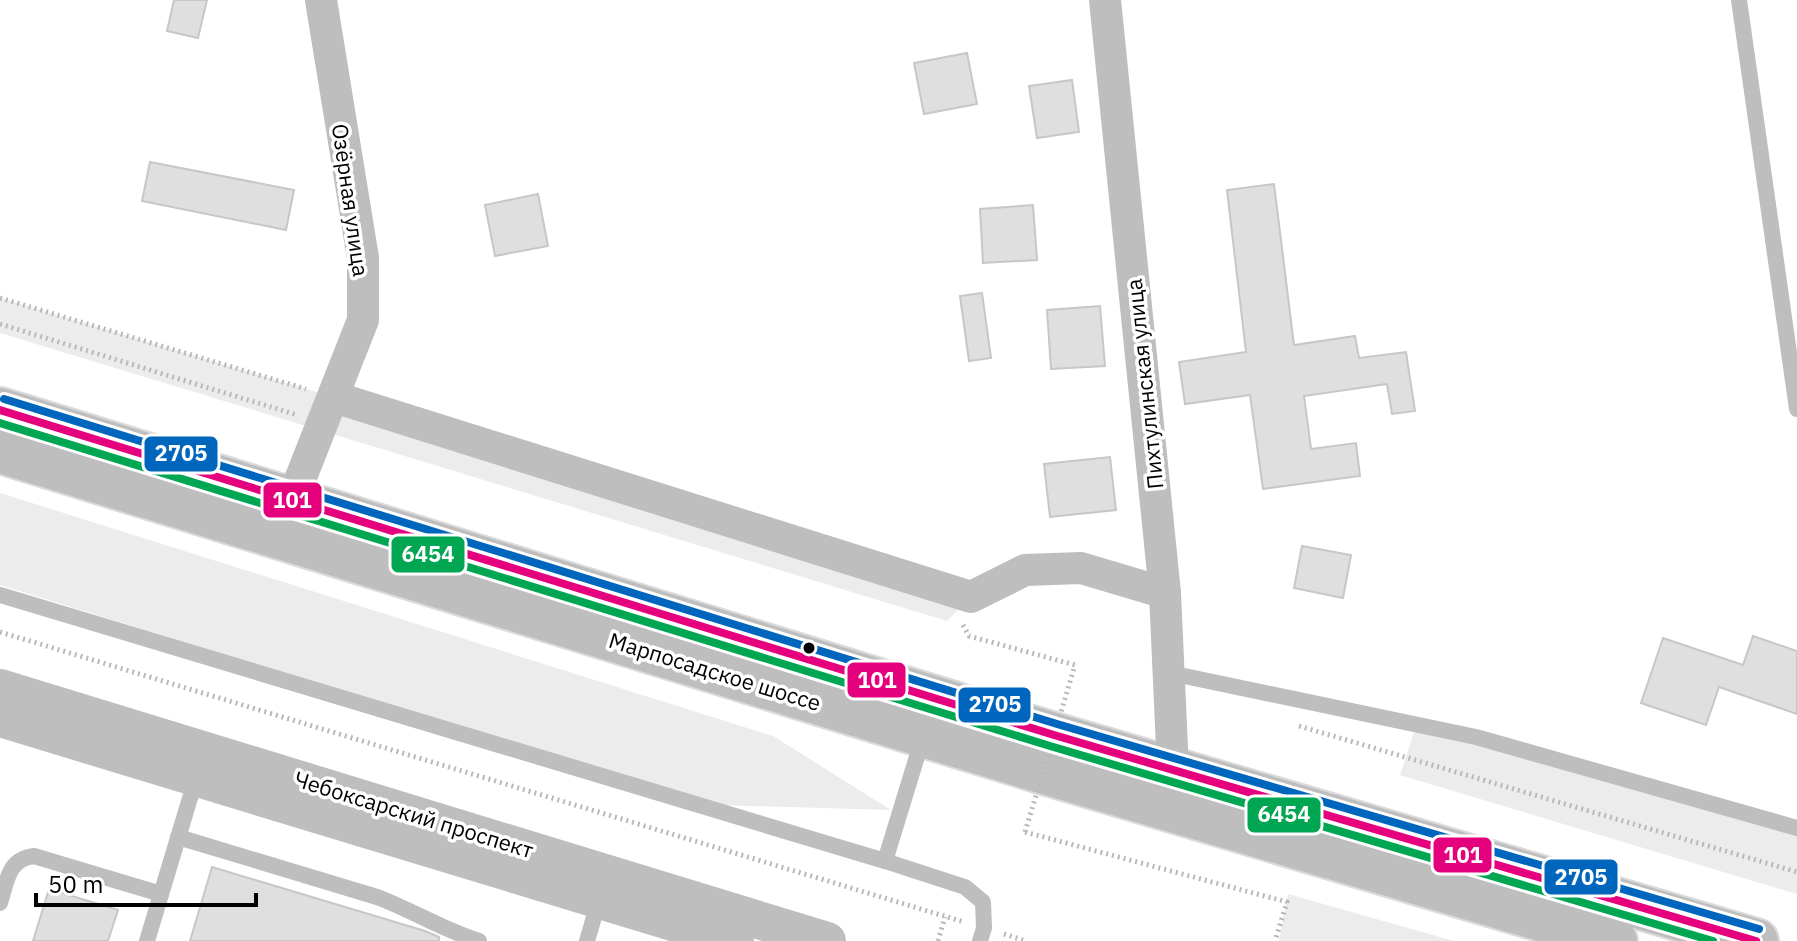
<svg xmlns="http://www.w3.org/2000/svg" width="1797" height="941" viewBox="0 0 1797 941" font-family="'IBM Plex Sans',sans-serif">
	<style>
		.green { fill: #ececec }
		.building { fill: #dfdfdf; stroke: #c7c7c7; stroke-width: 2 }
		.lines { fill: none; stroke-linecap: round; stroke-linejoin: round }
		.primary-casing { stroke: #dbdbdb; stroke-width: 48 }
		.path { stroke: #b9b9b9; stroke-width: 5; stroke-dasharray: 2 4; stroke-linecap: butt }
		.service { stroke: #bebebe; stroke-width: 16 }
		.minor { stroke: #bebebe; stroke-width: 32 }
		.tertiary { stroke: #bebebe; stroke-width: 38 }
		.primary { stroke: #bebebe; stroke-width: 44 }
		.path-bridge { stroke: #b9b9b9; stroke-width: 5; stroke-dasharray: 2 4; stroke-linecap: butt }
		.bus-1-casing { stroke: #fff; stroke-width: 14 }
		.bus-2-casing { stroke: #fff; stroke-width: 14 }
		.bus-3-casing { stroke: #fff; stroke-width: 14 }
		.bus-1 { stroke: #e5007d; stroke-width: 8 }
		.bus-2 { stroke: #00a651; stroke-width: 8 }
		.bus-3 { stroke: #0065bd; stroke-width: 8 }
		.bus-dot { fill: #000; stroke: #fff; stroke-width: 3 }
		.labels { text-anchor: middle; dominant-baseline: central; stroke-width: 7; stroke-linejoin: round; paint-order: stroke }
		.street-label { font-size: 22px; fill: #000; stroke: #fff }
		.line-badge { stroke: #fff; stroke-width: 3 }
		.badge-label { font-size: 22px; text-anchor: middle; font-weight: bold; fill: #fff }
	</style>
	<rect width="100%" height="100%" fill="#fff"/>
	<g class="green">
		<polygon points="0,298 334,397 971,597 947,621 0,333"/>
		<polygon points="0,493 773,736 891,810 714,805 0,585"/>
		<polygon points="1416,726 1797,836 1797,894 1400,775"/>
		<polygon points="1288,894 1454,941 1279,941"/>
	</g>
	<g class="building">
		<polygon points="174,0 207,0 198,38 167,31"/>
		<polygon points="967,53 977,104 924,114 914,63"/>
		<polygon points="1072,80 1079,132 1037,138 1029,86"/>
		<polygon points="150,162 294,190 286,230 142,201"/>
		<polygon points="1274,184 1294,345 1355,336 1359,358 1406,352 1415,411 1392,414 1387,384 1304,396 1311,449 1356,443 1360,476 1263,489 1250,395 1185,404 1179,362 1246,352 1227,190"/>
		<polygon points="538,194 548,246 495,256 485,205"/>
		<polygon points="1033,205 1037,260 983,263 980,209"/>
		<polygon points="982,293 991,358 969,361 960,296"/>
		<polygon points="1100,306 1105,366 1051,369 1047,310"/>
		<polygon points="1110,457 1116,510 1050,517 1044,464"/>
		<polygon points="1302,546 1351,555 1343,598 1294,588"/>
		<polygon points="1753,636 1797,651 1797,714 1719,687 1706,725 1641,703 1663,638 1743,665"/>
		<polygon points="212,867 425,931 439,937 439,941 190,941"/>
		<polygon points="49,889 118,910 108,941 33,941"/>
	</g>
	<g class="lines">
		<defs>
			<g id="primary">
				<polyline points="0,410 1054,735 1756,941"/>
				<polyline points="0,451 1044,772 1615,941"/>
			</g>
		</defs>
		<use href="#primary" class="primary-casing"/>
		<g class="path">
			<polyline points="0,298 306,389"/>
			<polyline points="0,324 297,415"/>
			<polyline points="963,625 969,636 1075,665"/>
			<polyline points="0,632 964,922"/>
			<polyline points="1299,726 1797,872"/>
			<polyline points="1025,832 1287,902 1275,941"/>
			<polyline points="1004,934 1026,941"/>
			<polyline points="938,941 945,917"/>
		</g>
		<g class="service">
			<polyline points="1739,0 1797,409"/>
			<polyline points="0,595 885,861 965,887 983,902 984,928 980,941"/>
			<polyline points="1170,673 1476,737 1797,828"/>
			<path d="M178 837 377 897C412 910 443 930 479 941"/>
			<polyline points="885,861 923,737"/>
			<path d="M0 903C7 881 8 859 34 856L161 894"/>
			<polyline points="147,941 196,778"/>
			<polyline points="587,941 599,900"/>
		</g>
		<g class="minor">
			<polyline points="1105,0 1165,593 1173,770"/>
			<polyline points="334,397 971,597 1025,570 1081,568 1165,593"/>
			<polyline points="292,500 363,320 363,258 321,0"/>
		</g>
		<g class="tertiary">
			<polyline points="0,688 827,941"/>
			<polyline points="0,718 735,941"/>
		</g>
		<use href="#primary" class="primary"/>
		<polyline class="path-bridge" points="1025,832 1075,665"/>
		<defs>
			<polyline id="bus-1" points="0,410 1054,735 1756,941"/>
			<polyline id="bus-2" points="0,423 1050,746 1713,941"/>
			<polyline id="bus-3" points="4,399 1057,724 1759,929"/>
		</defs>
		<use href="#bus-1" class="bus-1-casing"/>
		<use href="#bus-2" class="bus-2-casing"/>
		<use href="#bus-3" class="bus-3-casing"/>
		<use href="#bus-1" class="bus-1"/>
		<use href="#bus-2" class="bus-2"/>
		<use href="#bus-3" class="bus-3"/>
	</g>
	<circle class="bus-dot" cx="809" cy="648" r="7"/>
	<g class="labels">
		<g class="street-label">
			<text transform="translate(351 200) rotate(82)">Озёрная улица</text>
			<text transform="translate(1144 384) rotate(-96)">Пихтулинская улица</text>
			<text transform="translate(715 671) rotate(17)">Марпосадское шоссе</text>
			<text transform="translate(414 814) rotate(17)">Чебоксарский проспект</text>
		</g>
	</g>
	<g class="line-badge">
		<rect x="143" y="435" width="76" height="38" rx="8" fill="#0065bd"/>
		<rect x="262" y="481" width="61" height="38" rx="8" fill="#e5007d"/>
		<rect x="390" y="535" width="76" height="39" rx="8" fill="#00a651"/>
		<rect x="846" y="661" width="61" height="38" rx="8" fill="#e5007d"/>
		<rect x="957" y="686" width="75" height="38" rx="8" fill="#0065bd"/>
		<rect x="1246" y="796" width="76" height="38" rx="8" fill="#00a651"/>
		<rect x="1432" y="836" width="61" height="38" rx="8" fill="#e5007d"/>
		<rect x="1543" y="858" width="76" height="38" rx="8" fill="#0065bd"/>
	</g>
	<g class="badge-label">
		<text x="181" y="461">2705</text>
		<text x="292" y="508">101</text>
		<text x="428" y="562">6454</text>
		<text x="877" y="688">101</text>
		<text x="995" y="712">2705</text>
		<text x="1284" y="822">6454</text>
		<text x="1463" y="863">101</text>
		<text x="1581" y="885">2705</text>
	</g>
	<path d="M36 893v12h220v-12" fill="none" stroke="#000000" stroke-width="4"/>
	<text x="48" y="893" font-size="24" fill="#000000" stroke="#ffffff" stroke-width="6" paint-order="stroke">50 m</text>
</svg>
